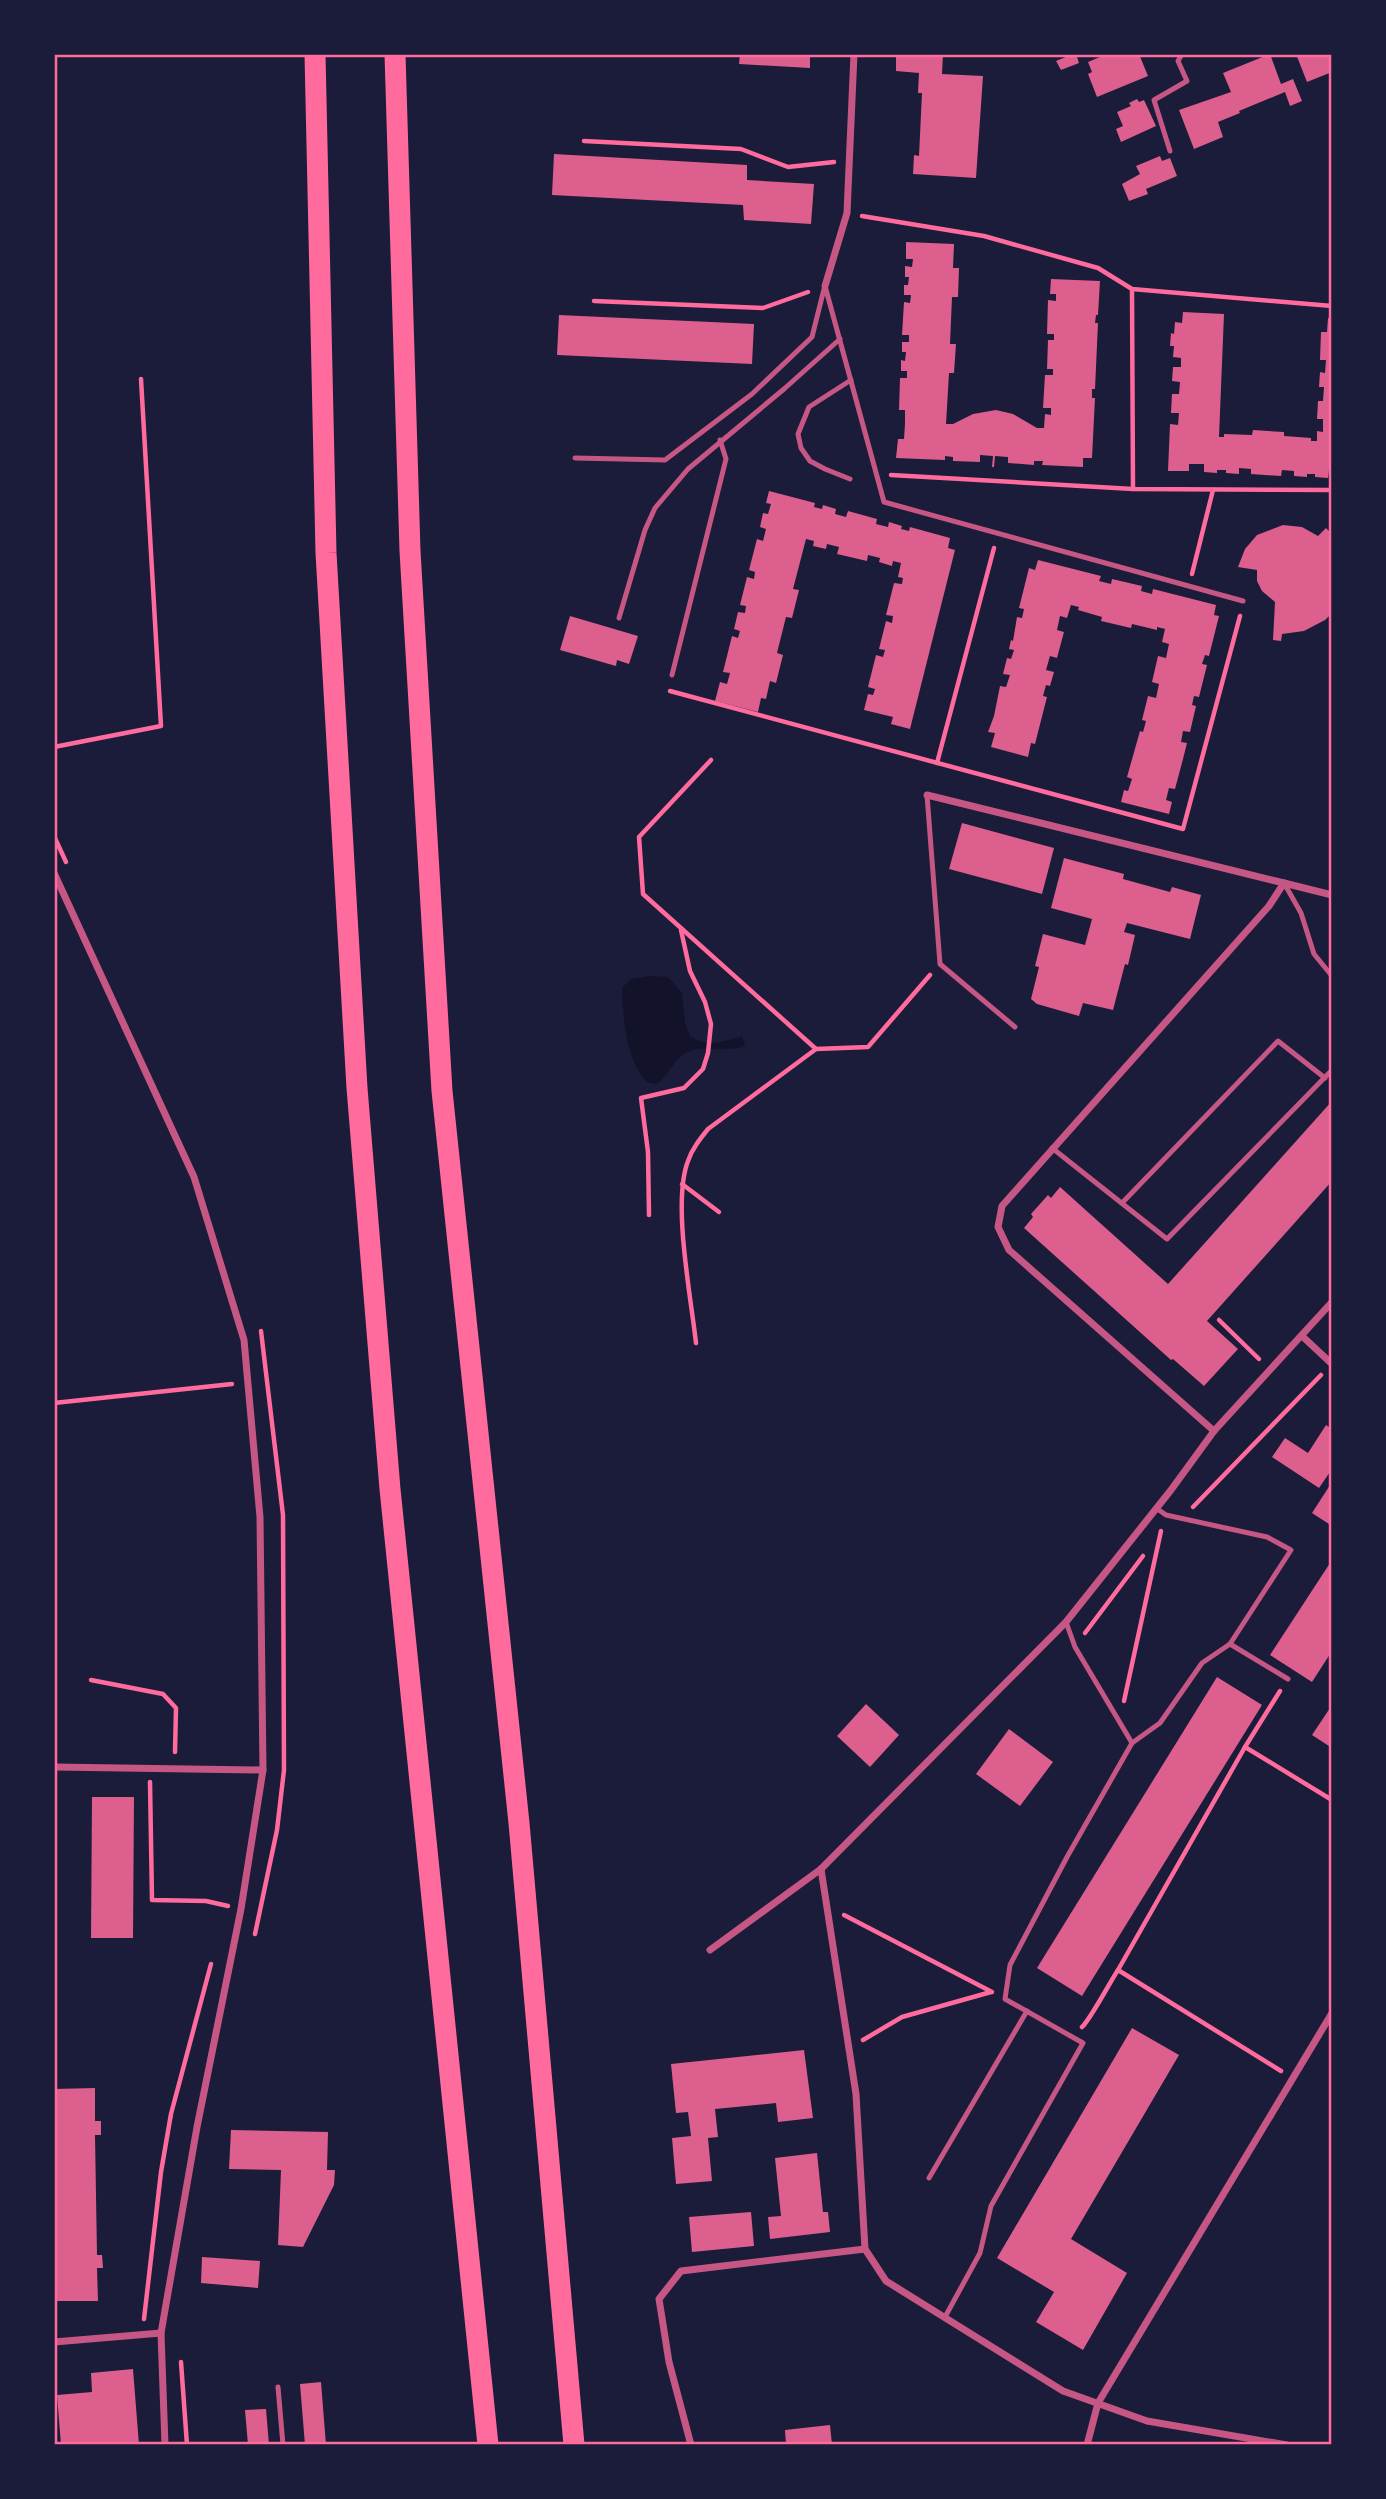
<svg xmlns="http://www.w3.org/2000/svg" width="1386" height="2499" viewBox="0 0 1386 2499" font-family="Cabin,sans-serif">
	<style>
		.water { fill: #12122b }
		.building { fill: #dd5f8e }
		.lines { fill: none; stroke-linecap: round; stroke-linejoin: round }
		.path { stroke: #ff6b9d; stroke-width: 4.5 }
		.service { stroke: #c65784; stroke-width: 5 }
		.minor { stroke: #c65784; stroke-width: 7 }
		.motorway { stroke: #ff6b9d; stroke-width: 21 }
		.neatline { fill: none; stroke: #ff6b9d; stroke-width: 2.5 }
	</style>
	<rect width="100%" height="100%" fill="#1b1b3a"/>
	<path class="water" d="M650 976 668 977 682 993 685 1023 690 1036C709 1049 723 1041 742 1036L745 1046C726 1053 702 1043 684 1054 673 1061 668 1076 657 1084L647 1082C626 1061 623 1017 622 988L631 979Z"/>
	<g class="building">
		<polygon points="740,54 810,54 810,68 739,64"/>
		<polygon points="896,54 943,54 942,74 983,76 976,178 913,174 914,155 919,156 922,93 918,93 919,73 896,71"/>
		<polygon points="1073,54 1076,54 1079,63 1061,70 1056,61"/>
		<polygon points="1107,54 1139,54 1148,76 1097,97 1088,74 1092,72 1088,62"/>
		<polygon points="1270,54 1281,84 1293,79 1302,101 1290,106 1285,92 1239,111 1240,113 1218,122 1223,137 1194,149 1179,110 1231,92 1223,73"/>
		<polygon points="1296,54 1332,54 1332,72 1307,82"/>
		<polygon points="1137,99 1139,102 1144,100 1156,126 1121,142 1116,129 1123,126 1117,112 1131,106 1129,103"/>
		<polygon points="554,154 747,165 747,180 814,184 811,224 744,220 743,205 552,195"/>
		<polygon points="1160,156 1162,161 1170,158 1177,176 1146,189 1148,194 1129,201 1122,184 1140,174 1136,166"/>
		<polygon points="906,242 954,244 953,268 959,268 958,297 952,297 950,344 956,344 954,373 949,373 946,424 953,424 973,414 996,410 1013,414 1037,428 1044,428 1045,414 1051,415 1051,408 1043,408 1045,375 1053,375 1053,369 1047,369 1048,340 1054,340 1054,334 1047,334 1048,300 1056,301 1056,294 1050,294 1051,279 1100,281 1098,315 1096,315 1095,323 1098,323 1095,389 1092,389 1092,398 1095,398 1092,458 1083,458 1083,467 1042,465 1043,461 1034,461 1034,465 1008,463 1008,457 995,456 994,467 992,467 993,456 980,455 980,462 953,461 953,457 945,456 945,460 896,458 898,439 904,439 905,424 905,410 899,410 900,378 907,378 907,371 901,371 901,360 905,361 906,352 902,352 902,342 909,342 909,335 902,335 904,302 910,303 911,295 904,295 904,285 908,285 909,277 905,277 905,266 912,267 913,259 906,259"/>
		<polygon points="1183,312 1224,314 1219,437 1224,437 1224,434 1252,435 1253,430 1268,431 1284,432 1284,436 1311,438 1311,441 1317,441 1317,431 1323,432 1323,419 1317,419 1318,401 1323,401 1324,387 1319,387 1320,372 1325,373 1326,360 1320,360 1321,332 1327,332 1328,318 1332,318 1332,470 1329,470 1328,478 1315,477 1315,474 1307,474 1307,477 1294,476 1294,471 1282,470 1281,476 1251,474 1251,469 1239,468 1239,474 1226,473 1226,470 1217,470 1217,473 1204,472 1204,464 1189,464 1189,471 1168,471 1170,424 1178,425 1179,413 1171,413 1172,394 1179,394 1180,382 1172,381 1173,367 1181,367 1181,358 1173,357 1174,346 1170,346 1171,333 1174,334 1175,322 1182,323"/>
		<polygon points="559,315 754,324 752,364 557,355"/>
		<polygon points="769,491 815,503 814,507 822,509 823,505 836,509 835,514 846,517 848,511 877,519 876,524 888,527 889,522 902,526 901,529 909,531 910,527 950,538 948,548 955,550 910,729 891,724 893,717 864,710 868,694 873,695 875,689 868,687 876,655 883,657 885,650 879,649 886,621 892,623 893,616 886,615 894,583 902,584 903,578 898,577 901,563 893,561 892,566 879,562 880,558 868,555 867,561 837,554 839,547 827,544 826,549 813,546 814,541 806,539 793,589 799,590 792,618 786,617 777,653 783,655 776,683 770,681 766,699 761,698 758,712 715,701 720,682 727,684 730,673 723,672 732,636 738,638 740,631 734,629 738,612 745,613 746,606 740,605 747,577 754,579 755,572 749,570 757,539 763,541 766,529 760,527 763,513 768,514 771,504 766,503"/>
		<polygon points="1283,525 1302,527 1318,536 1326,528 1332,534 1332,613 1325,620 1304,631 1282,634 1281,641 1273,640 1275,602 1262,591 1257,581 1257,570 1238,567 1245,549 1257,535"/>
		<polygon points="1038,560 1101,576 1099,581 1111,584 1112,579 1142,586 1141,591 1152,594 1153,589 1216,605 1214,615 1219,616 1209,656 1205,655 1202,664 1207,665 1199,697 1194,696 1192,705 1196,706 1190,732 1183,731 1181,742 1187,743 1183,759 1175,789 1169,788 1166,800 1172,802 1169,814 1121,802 1124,790 1128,791 1132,779 1127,777 1140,731 1143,732 1146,721 1142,720 1148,696 1156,698 1159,684 1152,682 1158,656 1166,658 1169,644 1162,642 1165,629 1157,627 1157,630 1132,624 1131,628 1101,621 1102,617 1078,610 1079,607 1071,605 1067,618 1060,616 1057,630 1064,632 1057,658 1050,656 1046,670 1054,672 1050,686 1046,685 1043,696 1047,697 1035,744 1031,743 1028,757 991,747 995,733 988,732 994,716 1000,686 1006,687 1010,675 1003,674 1007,658 1011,659 1014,650 1009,649 1011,640 1013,641 1017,617 1022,618 1024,609 1019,608 1029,568 1035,570"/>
		<polygon points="570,616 638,636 629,664 617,660 616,666 560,650"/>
		<polygon points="962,823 1054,848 1042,894 949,869"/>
		<polygon points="1064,858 1124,874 1123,879 1170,892 1172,887 1201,895 1190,939 1127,923 1124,932 1135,935 1128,965 1125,964 1113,1010 1083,1003 1079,1016 1037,1004 1031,999 1039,967 1035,966 1043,934 1085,945 1092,919 1051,908"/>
		<polygon points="1332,1101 1332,1181 1207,1321 1238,1349 1204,1386 1173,1359 1171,1360 1024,1228 1033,1217 1031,1214 1048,1195 1051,1198 1060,1187 1168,1284"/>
		<polygon points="1326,1425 1332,1429 1332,1469 1319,1488 1272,1457 1285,1438 1308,1453"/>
		<polygon points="1332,1482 1332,1526 1312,1513"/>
		<polygon points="1332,1560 1332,1651 1312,1682 1270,1655"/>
		<polygon points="1217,1677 1262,1705 1082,1996 1037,1968"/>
		<polygon points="866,1704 899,1735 870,1767 837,1736"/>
		<polygon points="1332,1705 1332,1748 1312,1735"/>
		<polygon points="1009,1729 1053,1762 1020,1806 976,1774"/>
		<polygon points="92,1797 134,1797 133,1938 91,1938"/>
		<polygon points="1132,2028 1179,2055 1071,2239 1127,2273 1083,2350 1036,2322 1054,2292 997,2258"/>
		<polygon points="804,2050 813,2118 778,2122 776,2103 715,2109 718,2137 708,2138 712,2181 676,2184 672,2138 691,2136 688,2112 676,2113 671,2064"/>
		<polygon points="95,2088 95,2121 101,2121 101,2135 95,2135 97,2255 102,2255 103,2268 97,2268 98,2301 56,2301 54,2089"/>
		<polygon points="231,2130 328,2132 327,2170 335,2170 334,2185 303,2247 278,2245 281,2170 229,2169"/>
		<polygon points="817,2153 823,2212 828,2212 830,2232 770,2239 768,2217 781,2216 775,2158"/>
		<polygon points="751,2212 754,2246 692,2252 689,2217"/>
		<polygon points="202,2257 260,2261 258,2288 201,2283"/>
		<polygon points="133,2369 139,2445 61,2445 57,2395 92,2392 91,2373"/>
		<polygon points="321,2382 326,2445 305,2445 300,2384"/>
		<polygon points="266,2409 269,2445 248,2445 245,2410"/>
		<polygon points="830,2425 832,2445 786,2445 785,2430"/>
	</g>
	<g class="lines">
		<g class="path">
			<polyline points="584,141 741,149 788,167 834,162"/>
			<polyline points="862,216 984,236 1098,268 1132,289 1332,306"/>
			<polyline points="1132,289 1133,489"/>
			<polyline points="594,301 763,308 808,292"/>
			<polyline points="891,475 1133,489 1332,490"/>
			<polyline points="1192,574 1213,490"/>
			<polyline points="670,691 1183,829 1240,616"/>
			<polyline points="54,747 161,726 141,379"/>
			<polyline points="711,760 639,837 643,894 816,1049 868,1047 930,975"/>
			<polyline points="937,763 994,548"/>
			<polyline points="54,836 66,862"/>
			<polyline points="682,1184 719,1212"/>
			<polyline points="649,1215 648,1152 641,1098 684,1088 703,1069 708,1053 711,1024 705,1002 690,971 681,930"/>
			<polyline points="1219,1320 1259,1359"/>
			<path d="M696 1343C691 1297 672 1202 688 1161 692 1149 700 1139 708 1129L816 1049"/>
			<polyline points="54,1403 232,1384"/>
			<polyline points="1193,1507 1321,1375"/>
			<polyline points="1085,1633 1143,1556"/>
			<polyline points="91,1680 163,1694 176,1708 175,1752"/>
			<polyline points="1124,1701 1161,1531"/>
			<polyline points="1245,1747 1332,1800"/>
			<polyline points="150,1782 152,1900 206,1901 228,1906"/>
			<polyline points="844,1915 992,1992"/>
			<polyline points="255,1934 277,1830 284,1770 283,1515 261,1331"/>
			<polyline points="1118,1970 1281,2071"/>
			<path d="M1082 2027C1090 2020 1110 1982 1118 1970L1245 1747 1280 1691"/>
			<polyline points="863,2040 902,2017 991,1992"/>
			<polyline points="144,2319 161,2172 171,2114 211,1964"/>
			<polyline points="181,2362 187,2445"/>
		</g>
		<g class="service">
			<polyline points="1170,151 1154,100 1187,81 1178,61 1182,54"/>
			<polyline points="825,286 884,502 1243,601"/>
			<polyline points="575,458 665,460 752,394 812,337 824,289"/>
			<polyline points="850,479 825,469 810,461 801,448 798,434 809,407 851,380"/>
			<polyline points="619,618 645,530 655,508 688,469 784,389 840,339"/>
			<polyline points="672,675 726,459 720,440"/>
			<polyline points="927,795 940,964 1015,1027"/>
			<polyline points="1284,883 1301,913 1314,954 1332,976"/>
			<polyline points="1052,1148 1167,1239 1332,1070"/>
			<polyline points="1122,1203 1278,1041 1325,1078"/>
			<polyline points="1066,1622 1075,1647 1132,1743"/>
			<polyline points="1230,1644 1288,1679"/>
			<polyline points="929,2178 1027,2011"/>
			<polyline points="945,2317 980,2253 991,2206 1083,2043 1005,1999 1010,1965 1067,1857 1132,1743 1160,1723 1202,1663 1230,1644 1291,1550 1267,1537 1166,1515 1156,1508"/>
			<polyline points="278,2387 283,2445"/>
		</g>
		<g class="minor">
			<polyline points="825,286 847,213 854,54"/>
			<polyline points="927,795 1284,883"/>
			<polyline points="54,873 194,1177 244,1340 260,1517 263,1770 241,1909 197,2127 161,2333 165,2445"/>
			<polyline points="1302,1336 1332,1364"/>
			<polyline points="1214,1431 1009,1250 998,1227 1002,1206 1269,906 1284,883 1332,895"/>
			<polyline points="54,1767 263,1770"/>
			<polyline points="821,1869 856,2094 865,2249 886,2281 1063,2391 1147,2421 1287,2445"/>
			<polyline points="710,1950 821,1869 1066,1622 1171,1490 1214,1431 1332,1302"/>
			<polyline points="54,2342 161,2333"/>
			<polyline points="691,2445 669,2362 659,2299 681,2271 865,2249"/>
			<polyline points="1087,2445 1098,2403 1332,2013"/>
		</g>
		<g class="motorway">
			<polyline points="315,54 326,553 357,1088 390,1489 488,2445"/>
			<polyline points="395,54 410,551 442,1091 519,1823 574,2445"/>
		</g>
	</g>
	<rect width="1386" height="2499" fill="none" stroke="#1b1b3a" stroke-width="112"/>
	<rect x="56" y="56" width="1274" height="2387" class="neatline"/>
</svg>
